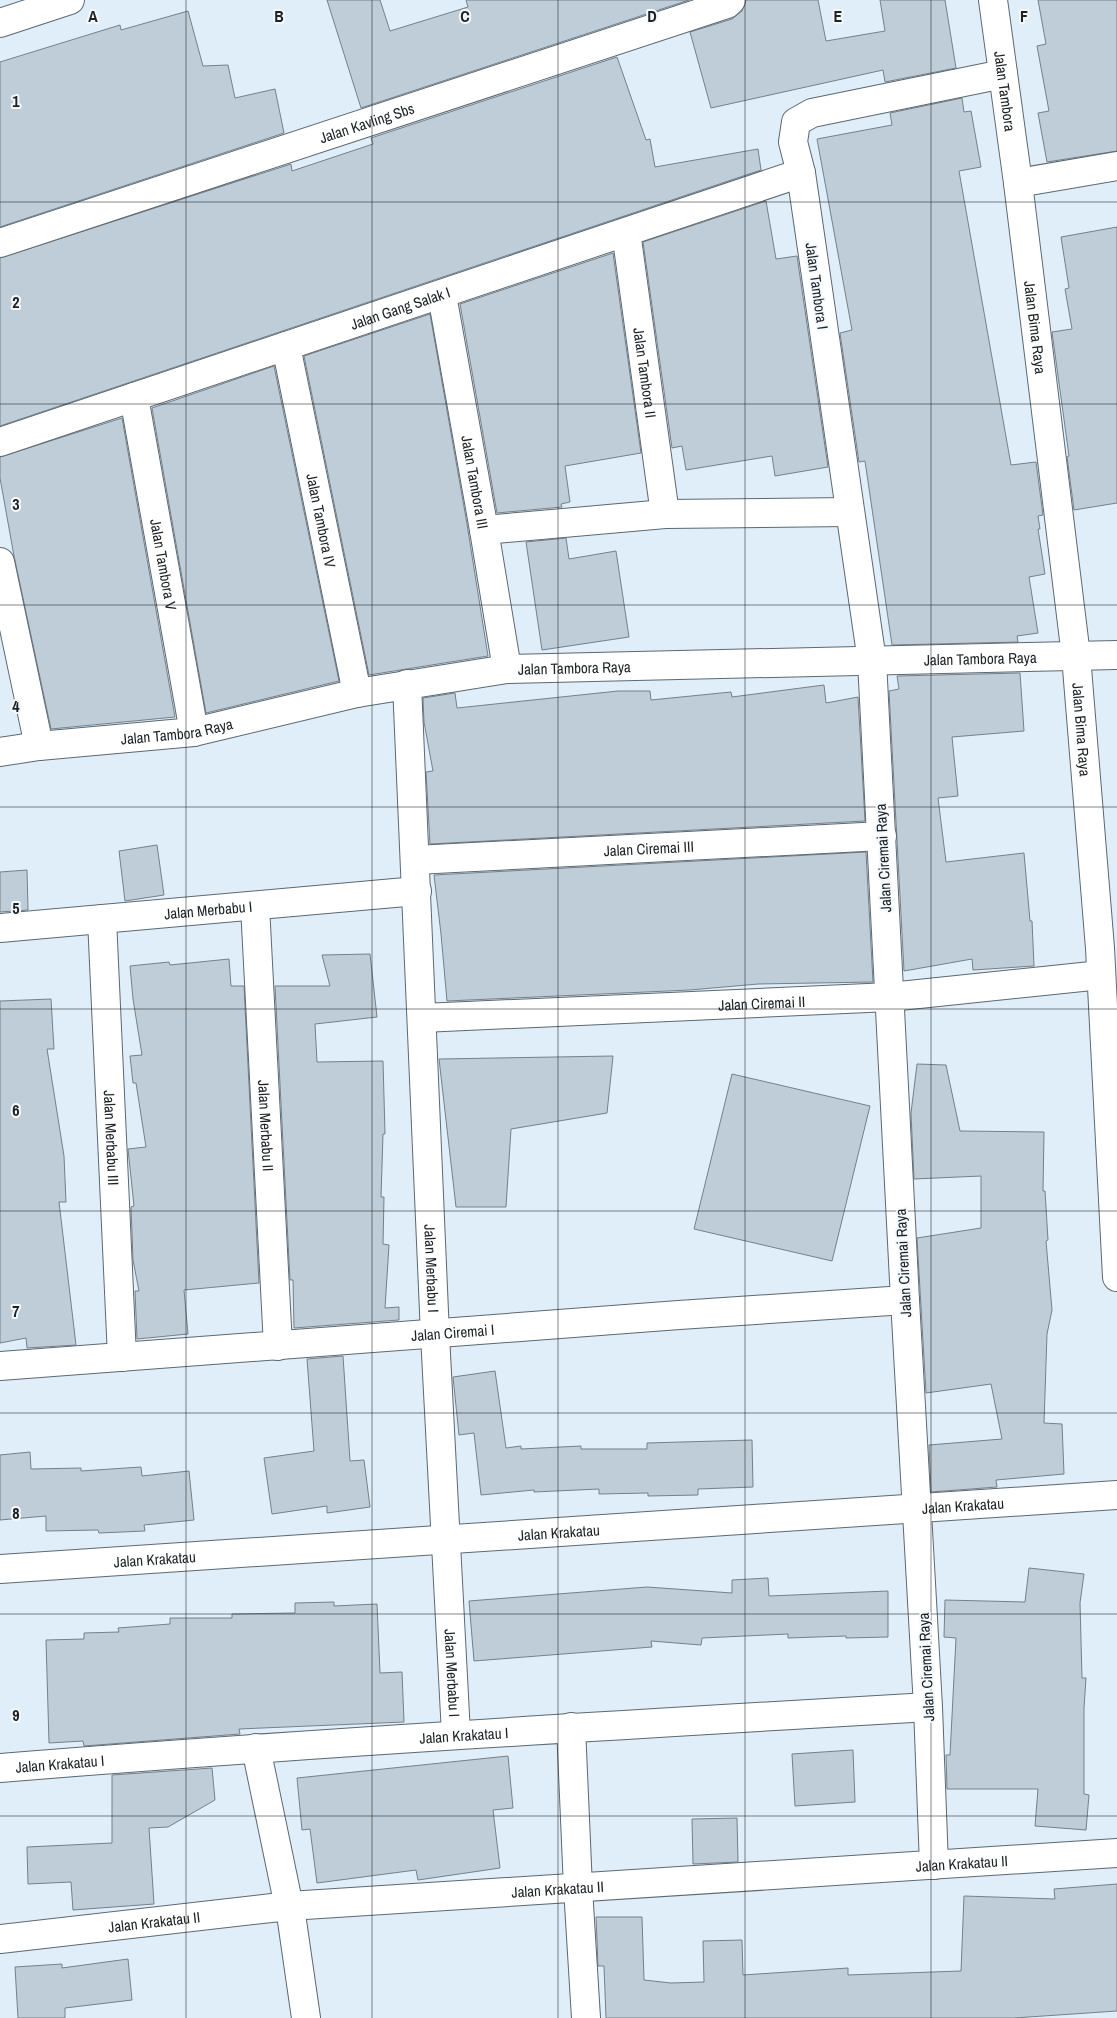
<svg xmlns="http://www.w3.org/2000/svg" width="1117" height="2018" viewBox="0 0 1117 2018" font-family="'Archivo Narrow',sans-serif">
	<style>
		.building { fill: #bfcdd8; stroke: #74818a }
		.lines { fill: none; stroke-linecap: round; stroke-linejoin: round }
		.street-casing { stroke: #5c6872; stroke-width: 30 }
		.street { stroke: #fff; stroke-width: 28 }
		.grid { fill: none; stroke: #1d2226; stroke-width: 1; stroke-opacity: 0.55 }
		.labels { text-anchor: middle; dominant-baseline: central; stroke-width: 4; stroke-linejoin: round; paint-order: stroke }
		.street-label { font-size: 15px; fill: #1d2226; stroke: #f4f9fe }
		.grid-label { font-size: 16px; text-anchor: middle; font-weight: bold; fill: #1d2226; stroke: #f4f9fe; stroke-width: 4; stroke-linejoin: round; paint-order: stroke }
	</style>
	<rect width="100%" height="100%" fill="#dfeef9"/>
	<g class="building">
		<polygon points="327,0 380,0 390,31 468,7 466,0 689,0 361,108"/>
		<polygon points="746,0 818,0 826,41 885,31 880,0 945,0 956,68 885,82 883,70 711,108 690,32 732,19 742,11"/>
		<polygon points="1038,0 1117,0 1117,151 1047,162 1038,113 1049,111 1037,46 1046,44"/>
		<polygon points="188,11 203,66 228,65 235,98 275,89 284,133 0,227 0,62 120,25 121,30"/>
		<polygon points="617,57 646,140 650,139 655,167 758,149 761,170 0,426 0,258 291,164 292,171 373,144 371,138"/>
		<polygon points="962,98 964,112 971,111 981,167 959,171 1011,465 1036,462 1043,515 1038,516 1040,529 1038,529 1045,574 1029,577 1038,633 1017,636 1018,642 892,645 865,461 859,462 840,333 852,330 817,139 892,125 890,113"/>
		<polygon points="766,201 776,259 797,256 828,467 775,476 772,456 686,470 682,446 672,448 643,242"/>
		<polygon points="1117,227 1117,503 1074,510 1067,457 1069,456 1052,332 1072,329 1065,289 1069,288 1061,237"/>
		<polygon points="613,253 641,453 565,466 570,502 561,504 562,507 497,513 460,304"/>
		<polygon points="430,314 466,518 488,656 369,675 304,356"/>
		<polygon points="274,366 339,681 206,713 152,408"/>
		<polygon points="122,418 175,717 51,729 14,556 0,478 0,457"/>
		<polygon points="566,538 569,559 616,551 629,637 542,650 526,542"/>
		<polygon points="1020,673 1024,731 952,737 958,796 938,798 946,862 1024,853 1030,921 1032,921 1034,966 973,970 972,959 904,971 889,691 899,689 897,676"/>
		<polygon points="824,685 826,703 858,697 865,821 430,844 426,772 433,771 424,722 423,698 455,693 457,708 618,691 650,691 651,700 731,692 732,697"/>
		<polygon points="157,845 164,895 125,901 119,851"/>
		<polygon points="866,852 873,982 758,984 690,990 447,1001 441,934 434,875"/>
		<polygon points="27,870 28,910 0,912 0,872"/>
		<polygon points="370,954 377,1017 315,1024 317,1062 383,1061 385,1134 383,1134 381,1197 384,1197 383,1244 389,1245 385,1308 399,1307 399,1320 294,1328 293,1280 290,1280 275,986 330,986 322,955"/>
		<polygon points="229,959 231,986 244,986 259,1283 184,1290 188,1334 137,1339 135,1291 139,1291 133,1260 131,1207 134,1206 128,1149 146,1147 136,1083 133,1083 130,1056 142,1055 133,999 130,966 169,962 170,965"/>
		<polygon points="51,999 54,1049 47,1049 64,1156 66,1202 59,1202 76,1345 27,1348 26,1338 0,1343 0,1001"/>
		<polygon points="613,1056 607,1113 511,1129 506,1207 456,1207 439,1059"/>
		<polygon points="917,1064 946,1065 960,1131 1044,1132 1043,1191 1045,1191 1048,1240 1046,1241 1052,1310 1047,1334 1044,1423 1062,1424 1064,1474 996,1480 997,1487 931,1492 929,1445 1002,1439 991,1384 926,1393 917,1238 981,1228 981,1176 914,1179 911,1113"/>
		<polygon points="732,1074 870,1106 832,1261 694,1229"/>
		<polygon points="343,1356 350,1461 364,1460 370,1507 327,1513 327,1506 272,1514 264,1458 314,1451 307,1359"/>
		<polygon points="495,1371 506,1448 521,1446 521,1449 581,1446 581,1449 647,1449 647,1443 752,1440 753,1487 698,1489 698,1495 648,1496 648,1493 599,1494 599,1489 534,1492 534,1490 481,1495 474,1433 459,1435 453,1377"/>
		<polygon points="30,1452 31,1469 81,1468 81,1471 141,1467 142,1476 189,1471 194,1520 144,1525 145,1531 99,1533 98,1530 46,1531 46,1516 0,1520 0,1455"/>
		<polygon points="1029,1568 1084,1574 1080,1603 1082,1678 1086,1678 1084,1708 1084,1794 1089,1795 1086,1830 1035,1826 1038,1789 947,1789 946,1755 950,1755 956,1638 944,1637 945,1600 1025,1602"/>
		<polygon points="768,1578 769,1596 888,1591 888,1637 846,1638 846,1636 788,1638 788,1634 702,1638 701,1645 651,1641 652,1647 474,1661 469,1601 647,1587 732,1593 732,1580"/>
		<polygon points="334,1602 334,1606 377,1604 380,1673 402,1672 404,1722 239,1729 240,1734 84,1746 83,1741 49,1743 46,1640 84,1639 84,1633 119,1632 118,1628 170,1624 170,1618 232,1618 232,1614 295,1613 295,1603"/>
		<polygon points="853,1750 855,1802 795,1806 792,1754"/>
		<polygon points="508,1756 513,1808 493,1810 500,1868 418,1880 416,1870 317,1883 310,1829 302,1830 297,1778"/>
		<polygon points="212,1768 215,1800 168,1827 149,1828 154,1904 73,1910 71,1882 28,1884 27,1847 112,1843 112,1775"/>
		<polygon points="737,1818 738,1862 693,1864 692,1819"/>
		<polygon points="1117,1884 1117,2011 1014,2018 606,2018 604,1966 598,1966 596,1917 642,1917 644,1980 671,1983 704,1982 703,1941 742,1940 743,1975 848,1968 848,1975 961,1971 964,1896 1055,1899 1054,1889"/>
		<polygon points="128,1959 132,2000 65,2008 65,2018 18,2018 15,1967 62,1964 62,1968"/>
	</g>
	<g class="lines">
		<defs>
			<g id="street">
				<path id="s1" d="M993 0 1018 183 1076 656 1100 948 1117 1277"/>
				<polyline points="0,23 70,0"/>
				<polyline points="1018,183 1117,166"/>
				<path id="s2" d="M626 232 665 514"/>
				<path id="s3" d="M0 243 727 4 731 0"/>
				<path id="s4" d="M442 295 484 530 507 669"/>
				<path id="s5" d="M286 346 357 693"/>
				<path id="s6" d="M134 397 194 732"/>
				<path id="s7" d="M0 442 801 173"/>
				<polyline points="484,530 665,514 849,512"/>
				<polyline points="0,562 39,746"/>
				<path id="s8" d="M407 684 435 1335 456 1734"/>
				<path id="s9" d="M0 752 39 746 194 732 357 693 507 669 1117 655"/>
				<path id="s10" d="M415 860 882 836"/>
				<path id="s11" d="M255 906 278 1346"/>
				<path id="s12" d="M102 919 122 1357"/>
				<path id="s13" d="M0 928 417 891"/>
				<path id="s14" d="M422 1018 890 997 1101 975"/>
				<path id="s15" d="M0 1366 679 1315 905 1300"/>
				<path id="s16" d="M0 1569 1117 1495"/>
				<polyline points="571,1727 578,1888 586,2018"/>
				<polyline points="256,1748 292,1921 306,2018"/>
				<path id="s17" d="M0 1768C309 1743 619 1725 928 1707"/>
				<polyline points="934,1865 928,1707 905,1300 872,661 801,173 793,142 796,122 812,113 1003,74"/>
				<path id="s18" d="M0 1939 289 1906 1117 1853"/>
			</g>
		</defs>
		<use href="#street" class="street-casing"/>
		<use href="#street" class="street"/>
	</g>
	<path class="grid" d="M186 0V2018M372 0V2018M558 0V2018M745 0V2018M931 0V2018M0 202H1117M0 404H1117M0 605H1117M0 807H1117M0 1009H1117M0 1211H1117M0 1413H1117M0 1614H1117M0 1816H1117"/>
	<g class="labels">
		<g class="street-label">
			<text stroke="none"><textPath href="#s1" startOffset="92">Jalan Tambora</textPath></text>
			<text stroke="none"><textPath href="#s3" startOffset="386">Jalan Kavling Sbs</textPath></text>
			<text transform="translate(817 286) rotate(82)">Jalan Tambora I</text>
			<text stroke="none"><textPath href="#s7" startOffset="422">Jalan Gang Salak I</textPath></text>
			<text stroke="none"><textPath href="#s1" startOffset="330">Jalan Bima Raya</textPath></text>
			<text stroke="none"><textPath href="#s2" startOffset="142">Jalan Tambora II</textPath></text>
			<text stroke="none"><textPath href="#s4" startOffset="190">Jalan Tambora III</textPath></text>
			<text stroke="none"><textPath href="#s5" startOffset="178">Jalan Tambora IV</textPath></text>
			<text stroke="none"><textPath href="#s6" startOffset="170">Jalan Tambora V</textPath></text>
			<text stroke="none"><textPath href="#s9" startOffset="988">Jalan Tambora Raya</textPath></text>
			<text stroke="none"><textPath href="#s9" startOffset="582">Jalan Tambora Raya</textPath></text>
			<text stroke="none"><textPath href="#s1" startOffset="735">Jalan Bima Raya</textPath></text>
			<text stroke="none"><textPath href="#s9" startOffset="178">Jalan Tambora Raya</textPath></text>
			<text stroke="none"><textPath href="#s10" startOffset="234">Jalan Ciremai III</textPath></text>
			<text transform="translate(883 858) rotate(-93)">Jalan Ciremai Raya</text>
			<text stroke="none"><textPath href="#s13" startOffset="209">Jalan Merbabu I</textPath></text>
			<text stroke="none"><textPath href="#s14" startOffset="340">Jalan Ciremai II</textPath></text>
			<text stroke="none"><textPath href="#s11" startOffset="220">Jalan Merbabu II</textPath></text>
			<text stroke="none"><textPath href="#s12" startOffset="219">Jalan Merbabu III</textPath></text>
			<text transform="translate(903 1263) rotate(-93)">Jalan Ciremai Raya</text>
			<text stroke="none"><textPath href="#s8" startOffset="585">Jalan Merbabu I</textPath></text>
			<text stroke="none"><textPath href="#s15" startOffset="454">Jalan Ciremai I</textPath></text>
			<text stroke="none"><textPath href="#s16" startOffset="965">Jalan Krakatau</textPath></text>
			<text stroke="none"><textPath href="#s16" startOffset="560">Jalan Krakatau</textPath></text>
			<text stroke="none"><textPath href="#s16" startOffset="155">Jalan Krakatau</textPath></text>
			<text transform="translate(926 1667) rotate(-93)">Jalan Ciremai Raya</text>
			<text stroke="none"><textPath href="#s8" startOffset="990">Jalan Merbabu I</textPath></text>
			<text stroke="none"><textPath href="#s17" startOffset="465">Jalan Krakatau I</textPath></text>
			<text stroke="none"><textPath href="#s17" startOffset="60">Jalan Krakatau I</textPath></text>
			<text stroke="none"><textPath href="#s18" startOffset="965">Jalan Krakatau II</textPath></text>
			<text stroke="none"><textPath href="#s18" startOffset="560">Jalan Krakatau II</textPath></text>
			<text stroke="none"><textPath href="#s18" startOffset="155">Jalan Krakatau II</textPath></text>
		</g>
	</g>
	<g class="grid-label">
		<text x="93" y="22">A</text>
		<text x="279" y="22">B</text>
		<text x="465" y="22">C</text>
		<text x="652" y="22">D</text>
		<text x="838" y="22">E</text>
		<text x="1024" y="22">F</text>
		<text x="16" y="107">1</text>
		<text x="16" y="308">2</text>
		<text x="16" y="510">3</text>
		<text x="16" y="712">4</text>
		<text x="16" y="914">5</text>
		<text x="16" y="1116">6</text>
		<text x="16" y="1317">7</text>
		<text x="16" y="1519">8</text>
		<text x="16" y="1721">9</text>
	</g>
</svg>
